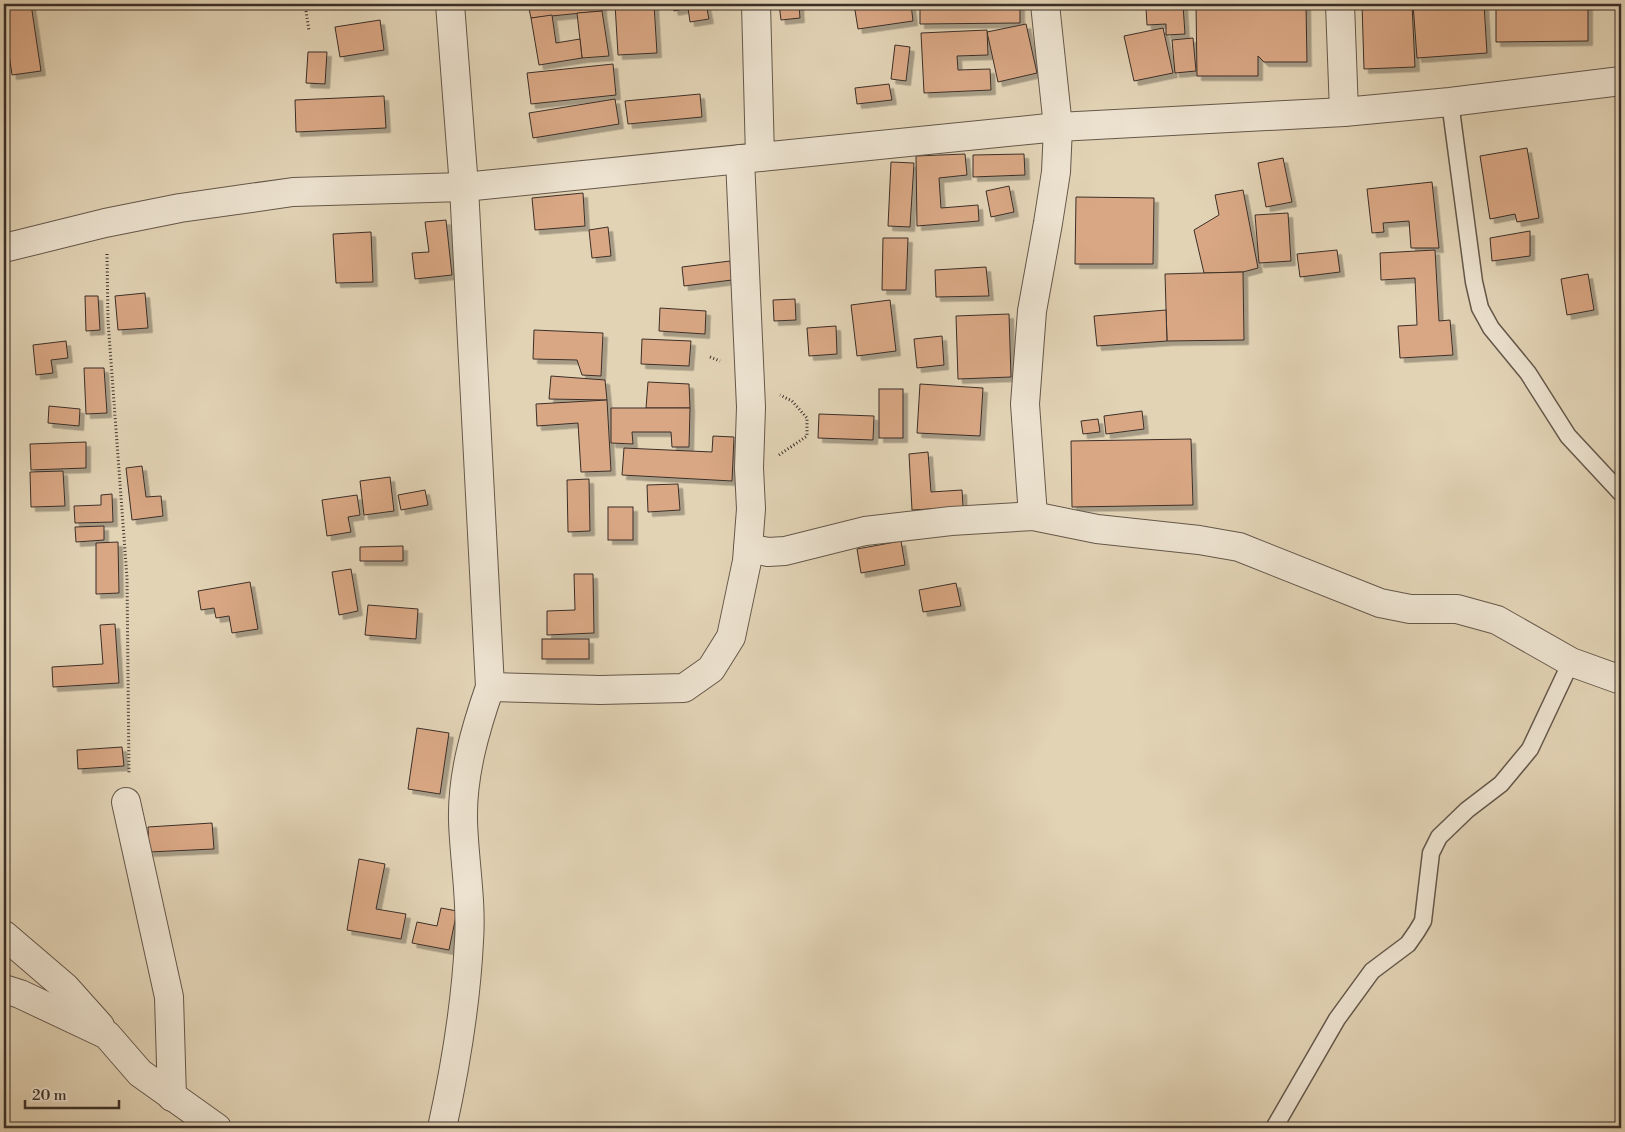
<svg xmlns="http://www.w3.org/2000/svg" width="1625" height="1132" viewBox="0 0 1625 1132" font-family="'Libre Bodoni',serif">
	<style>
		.building { fill: #d9a784; stroke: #3b2f28; filter: url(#shadow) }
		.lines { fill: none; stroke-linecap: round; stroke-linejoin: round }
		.lane-casing { stroke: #65584b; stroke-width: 19 }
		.street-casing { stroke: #65584b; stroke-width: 30 }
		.path { stroke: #3b2f28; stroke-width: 3; stroke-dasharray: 1 2.5; stroke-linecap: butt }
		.lane { stroke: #ece2cf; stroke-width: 16 }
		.street { stroke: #ece2cf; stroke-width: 28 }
	</style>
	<defs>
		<filter id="shadow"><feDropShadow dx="4.5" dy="4.5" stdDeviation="0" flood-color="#0004"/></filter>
	</defs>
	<rect width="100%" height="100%" fill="#e2d3b5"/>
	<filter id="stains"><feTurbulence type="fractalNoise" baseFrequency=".004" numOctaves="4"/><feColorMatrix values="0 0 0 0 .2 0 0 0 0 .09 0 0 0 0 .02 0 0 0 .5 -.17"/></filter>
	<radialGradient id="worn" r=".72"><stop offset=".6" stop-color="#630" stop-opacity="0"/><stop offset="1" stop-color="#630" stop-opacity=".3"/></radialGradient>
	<g class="building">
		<polygon points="4,4 31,4 41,71 12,75 4,20"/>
		<polygon points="528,4 602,4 602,11 531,18"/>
		<polygon points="615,4 654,4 657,53 618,55"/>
		<polygon points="672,4 696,6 706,4 709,19 690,22 688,8 674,11"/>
		<polygon points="779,4 799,4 800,18 781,20"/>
		<polygon points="854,4 911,4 913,21 858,29"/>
		<polygon points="920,4 1020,4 1020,23 920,24"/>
		<polygon points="1196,4 1306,4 1307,62 1264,62 1258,56 1258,76 1197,76"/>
		<polygon points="1362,4 1412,4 1415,67 1364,69"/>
		<polygon points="1413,4 1484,4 1487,53 1417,58"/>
		<polygon points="1496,4 1588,4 1588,41 1496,42"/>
		<polygon points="1183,5 1185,34 1166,35 1166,24 1147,25 1146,8"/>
		<polygon points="602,11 609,56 582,58 577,13"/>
		<polygon points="552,15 556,43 580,39 582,58 539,65 531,18"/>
		<polygon points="380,20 384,50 340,57 335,27"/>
		<polygon points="1026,24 1037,73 998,82 987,32"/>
		<polygon points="1163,28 1173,73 1134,81 1124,36"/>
		<polygon points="987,30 988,55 957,56 958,70 990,69 991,90 924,93 921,33"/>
		<polygon points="1193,38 1196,71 1175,73 1172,40"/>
		<polygon points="895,45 910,47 906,81 891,79"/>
		<polygon points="308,52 327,52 325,84 306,83"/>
		<polygon points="613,64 616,95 531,104 527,73"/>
		<polygon points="889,84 892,100 857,104 855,88"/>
		<polygon points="700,94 702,117 628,124 625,101"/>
		<polygon points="384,96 386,128 296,132 295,100"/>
		<polygon points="615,99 619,124 533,138 529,113"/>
		<polygon points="1527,148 1539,218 1517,222 1515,214 1490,219 1480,156"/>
		<polygon points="965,154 967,175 939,178 941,208 978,205 979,221 917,226 916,156"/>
		<polygon points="1024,154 1025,175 973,177 973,155"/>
		<polygon points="1283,158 1292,202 1266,207 1258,163"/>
		<polygon points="891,162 914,163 910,227 888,226"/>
		<polygon points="1432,182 1439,248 1411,248 1409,221 1383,223 1384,232 1372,233 1367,189"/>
		<polygon points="1009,186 1014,212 991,217 986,191"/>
		<polygon points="1243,190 1258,268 1243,272 1204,273 1194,230 1219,215 1215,195"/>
		<polygon points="583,193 585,226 535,230 532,198"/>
		<polygon points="1076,197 1154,198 1153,264 1075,264"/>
		<polygon points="1288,213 1291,261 1259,263 1255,215"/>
		<polygon points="446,220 452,275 415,279 412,253 429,252 425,222"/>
		<polygon points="608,227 611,256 592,258 589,230"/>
		<polygon points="1530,231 1530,256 1492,261 1490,238"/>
		<polygon points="371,232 373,282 336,283 333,234"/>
		<polygon points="883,238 908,238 906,290 882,290"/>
		<polygon points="1337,250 1340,272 1300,277 1297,254"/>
		<polygon points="1435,250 1439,321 1450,320 1453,355 1400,358 1398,326 1417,325 1415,278 1381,280 1380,253"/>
		<polygon points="730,261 732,280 684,286 682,267"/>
		<polygon points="986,267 989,296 936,297 935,270"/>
		<polygon points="1243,272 1244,340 1167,341 1165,274"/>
		<polygon points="1588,274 1594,310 1567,315 1561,279"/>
		<polygon points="145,293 148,328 118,330 115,296"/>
		<polygon points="85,296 98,296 100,330 86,331"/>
		<polygon points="795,299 796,320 774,321 773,300"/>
		<polygon points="890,300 896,351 857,356 851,305"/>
		<polygon points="660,308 706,311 705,334 659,331"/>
		<polygon points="1166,310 1167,341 1097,346 1094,316"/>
		<polygon points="1009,314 1011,377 958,379 956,316"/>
		<polygon points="836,326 837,354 809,356 807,328"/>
		<polygon points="534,330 603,333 601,376 582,375 577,360 533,359"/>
		<polygon points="942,336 944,365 917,368 914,339"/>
		<polygon points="642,339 691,341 689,366 641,364"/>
		<polygon points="66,341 68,358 51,360 53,373 36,375 33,345"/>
		<polygon points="84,368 104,368 107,413 86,414"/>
		<polygon points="551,376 605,380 607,400 549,399"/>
		<polygon points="648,382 689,384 690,408 646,408"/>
		<polygon points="920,384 983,388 980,436 917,433"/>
		<rect x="879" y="389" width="24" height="49"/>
		<polygon points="607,400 611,471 581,472 578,423 537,426 536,404"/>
		<polygon points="49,406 80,409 79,426 48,423"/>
		<polygon points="611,408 690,408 689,447 672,447 671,432 632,432 633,444 611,443"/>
		<polygon points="1142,411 1144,429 1106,434 1104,416"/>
		<polygon points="819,414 874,416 873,440 818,438"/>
		<polygon points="1098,419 1100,432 1083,434 1081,421"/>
		<polygon points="713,436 734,437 732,481 622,475 624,448 712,452"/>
		<polygon points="1191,439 1193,505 1072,507 1071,441"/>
		<polygon points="86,442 86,468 31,470 30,444"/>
		<polygon points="928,452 931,492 962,490 963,507 912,510 909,454"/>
		<polygon points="142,466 146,497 161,496 163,516 132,520 126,468"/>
		<polygon points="63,471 65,506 31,507 30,472"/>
		<polygon points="390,477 394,511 364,515 360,481"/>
		<polygon points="589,479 590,531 568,532 567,480"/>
		<polygon points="678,484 680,510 648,512 647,485"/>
		<polygon points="425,490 428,505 401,510 398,495"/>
		<polygon points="112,494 113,522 75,523 74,506 101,505 101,495"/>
		<polygon points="357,495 360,515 348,517 351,532 327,536 322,500"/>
		<rect x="608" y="507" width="25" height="33"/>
		<polygon points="104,526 104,540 76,542 75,527"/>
		<polygon points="901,541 905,565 861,573 857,549"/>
		<polygon points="118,542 119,593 96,594 96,543"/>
		<polygon points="403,546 403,561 360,561 360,547"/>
		<polygon points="351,569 358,611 339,615 332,572"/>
		<polygon points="574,574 593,574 594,633 547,635 547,611 575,610"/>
		<polygon points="250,582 258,629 232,633 229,616 216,618 214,608 201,610 198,591"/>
		<polygon points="956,583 961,606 923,612 919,590"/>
		<polygon points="368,605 418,609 416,639 365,635"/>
		<polygon points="115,624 119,683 53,687 52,667 103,664 100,625"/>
		<rect x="542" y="639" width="47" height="20"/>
		<polygon points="417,728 449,733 440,794 408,789"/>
		<polygon points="122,747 124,766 78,769 77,750"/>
		<polygon points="212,823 214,849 149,852 148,827"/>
		<polygon points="359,859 385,864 376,909 406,914 401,939 347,930"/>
		<polygon points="441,908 457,911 449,950 412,943 417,922 437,926"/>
	</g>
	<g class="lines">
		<defs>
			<g id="lane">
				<polyline points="1450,102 1474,282 1480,308 1491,328 1528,373 1568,436 1621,493"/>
				<polyline points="1274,1128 1337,1019 1372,971 1408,944 1417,931 1423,921 1431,853 1439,837 1467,810 1501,784 1530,749 1571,662"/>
			</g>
			<g id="street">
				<polyline points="756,4 760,157"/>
				<polyline points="1340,4 1344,112"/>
				<polyline points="4,248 105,223 180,208 293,192 464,187 1058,127 1344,112 1450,102 1621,81"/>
				<polyline points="1033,516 1025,404 1032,311 1048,223 1056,172 1058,127 1045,4"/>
				<polyline points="748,548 768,552 785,551 865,531 951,521 1033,516 1097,529 1199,540 1239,547 1380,603 1410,609 1457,609 1497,620 1571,662 1621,680"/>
				<polyline points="490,687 600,690 684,688 711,669 731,637 747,561 751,509 749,468 751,407 740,159"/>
				<polyline points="126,802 169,997 172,1097"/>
				<polyline points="4,935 66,988 100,1026"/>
				<polyline points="4,989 20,994 107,1035 140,1073 217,1128"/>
				<path d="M442 1128C455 1069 466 1002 469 941 472 901 464 860 463 820 462 775 475 730 490 687L464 187 450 4"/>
			</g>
		</defs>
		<use href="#lane" class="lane-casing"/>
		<use href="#street" class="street-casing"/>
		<g class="path">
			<polyline points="305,4 309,31"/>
			<polyline points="107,254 108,321 127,578 129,774"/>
			<polyline points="710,357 720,361"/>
			<polyline points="779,455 807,436 807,418 792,401 780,395"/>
		</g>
		<use href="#lane" class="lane"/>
		<use href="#street" class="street"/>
	</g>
	<rect width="1625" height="1132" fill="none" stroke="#e2d3b5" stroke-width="20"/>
	<rect x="5" y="5" width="1615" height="1122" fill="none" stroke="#3b2f28" stroke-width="2.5"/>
	<rect x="10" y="10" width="1605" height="1112" fill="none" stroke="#3b2f28"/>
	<path d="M25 1100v8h94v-8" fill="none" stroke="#3b2f28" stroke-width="2.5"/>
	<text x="32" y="1100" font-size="15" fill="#3b2f28" stroke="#ece2cf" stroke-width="4" paint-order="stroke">20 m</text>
	<rect width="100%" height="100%" filter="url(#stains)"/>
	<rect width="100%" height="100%" fill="url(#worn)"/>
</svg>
